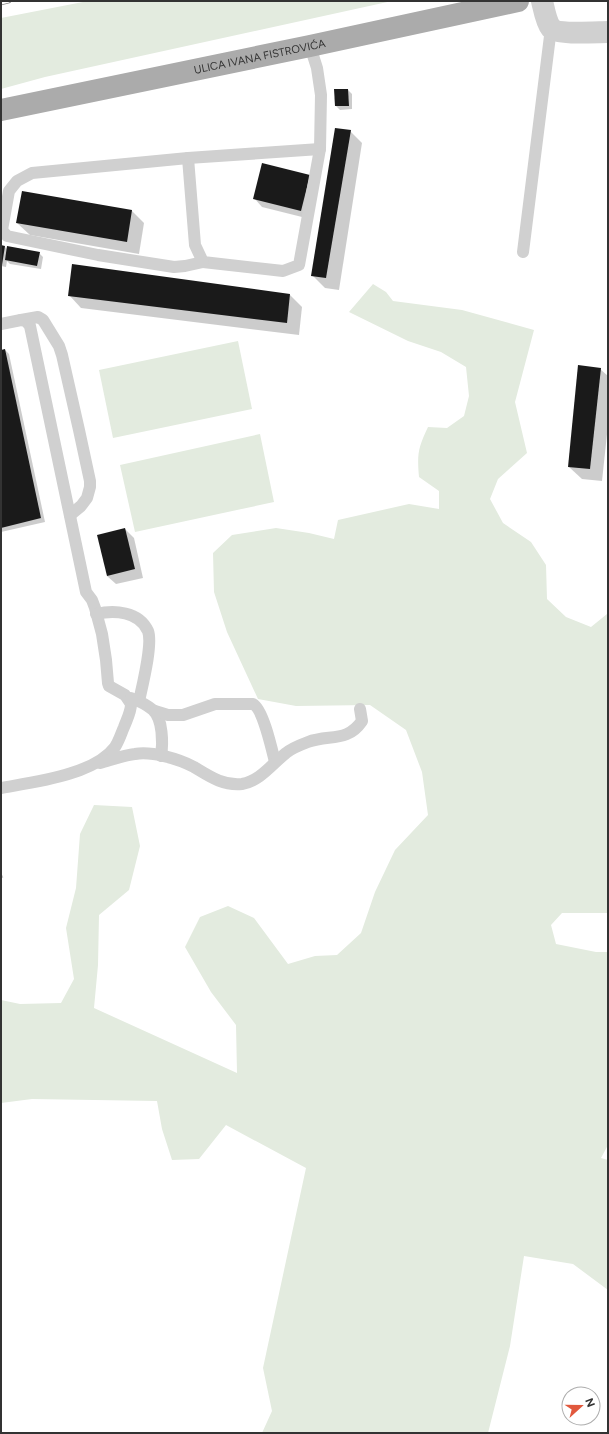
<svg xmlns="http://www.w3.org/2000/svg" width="609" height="1434" viewBox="0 0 609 1434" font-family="Figtree,sans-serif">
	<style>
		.green { fill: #e3ebdf }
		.shadow { fill: #0003 }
		.building { fill: #1a1a1a }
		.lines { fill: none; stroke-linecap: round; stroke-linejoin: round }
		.path { stroke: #cacaca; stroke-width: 2.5; stroke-dasharray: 2 2; stroke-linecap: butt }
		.service { stroke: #d0d0d0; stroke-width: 12 }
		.minor { stroke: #d0d0d0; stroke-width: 22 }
		.primary { stroke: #ababab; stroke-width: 22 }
		.rail-casing { stroke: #888; stroke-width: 4.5 }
		.rail { stroke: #fff; stroke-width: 3; stroke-dasharray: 9; stroke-linecap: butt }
		.labels { text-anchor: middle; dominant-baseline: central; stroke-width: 4; stroke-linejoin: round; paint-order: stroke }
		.street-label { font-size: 11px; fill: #333; stroke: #fff }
	</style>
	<rect width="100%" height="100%" fill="#fff"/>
	<g class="green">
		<polygon points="88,1 392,1 45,77 1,89 1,18"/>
		<path d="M373 284 386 292 393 301 462 310 534 330 515 402 527 453 498 479 490 499 503 523 531 542 546 565 547 599 566 617 591 627 607 614 608 599V913H562L551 925 556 944 596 952H608V1145L601 1158 608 1160V1290L573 1264 524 1256 510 1346 488 1433H262L272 1411 263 1368 306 1168 226 1125 199 1159 172 1160 162 1129 157 1101 32 1099 1 1103V1000L20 1004 61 1003 74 979 66 928 76 888 80 834 94 805 132 807 140 846 129 890 99 915 98 965 94 1008 237 1073 236 1025 211 992 185 947 200 917 228 906 254 918 288 964 315 956 337 955 361 933 375 892 395 850 428 815 422 772 406 730 370 705 296 706 258 699 227 632 214 592 213 553 232 535 276 528 309 533 334 539 338 520 409 504 439 509V491L419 477C417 454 418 448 428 427L447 428 464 416 469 396 466 367 441 352 408 341 349 312Z"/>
		<polygon points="238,341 252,409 113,438 99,370"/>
		<polygon points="260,434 274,502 135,532 120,465"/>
	</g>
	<g class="shadow">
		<polygon points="348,90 352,94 352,109 340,110 336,106"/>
		<polygon points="350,131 362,143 339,290 325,288 312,275"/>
		<polygon points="310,176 310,219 262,207 254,198"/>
		<polygon points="23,192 132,211 144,223 139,254 30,235 17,223"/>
		<polygon points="1,246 5,247 8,250 39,253 43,257 41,269 10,264 7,261 6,267 1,266"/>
		<polygon points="69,295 290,295 302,307 299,335 81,308"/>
		<polygon points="5,350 9,354 45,522 1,532 1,351"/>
		<polygon points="600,369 608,376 608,425 602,481 582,479 569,467"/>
		<polygon points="125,529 134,538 143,578 116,584 107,576"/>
	</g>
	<g class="building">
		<polygon points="334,89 348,89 349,106 335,106"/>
		<polygon points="335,128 351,130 326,278 311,276"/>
		<polygon points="262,163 310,175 301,211 253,199"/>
		<polygon points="22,191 132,210 127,242 16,223"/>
		<polygon points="1,245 5,246 2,265 1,265"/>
		<polygon points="7,246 40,252 37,266 5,260"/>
		<polygon points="72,264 290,294 287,323 68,296"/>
		<polygon points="5,349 41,518 1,528 1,350"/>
		<polygon points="578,365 601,368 590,469 568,467"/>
		<polygon points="125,528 135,569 107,576 97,535"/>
	</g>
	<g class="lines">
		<polyline class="path" points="1,877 4,876"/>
		<g class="service">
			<polyline points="188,158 195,245 203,262 283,271 299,265 320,149 321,95 317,68 310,46"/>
			<polyline points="523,252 551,28"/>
			<polyline points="203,262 185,266 174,267 98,255 7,236 2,230 9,191 17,181 32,173 188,158 320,149"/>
			<polyline points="21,320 38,317 43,320 59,346 62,355 79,430 90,481 90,487 87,498 81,506 70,515"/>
			<path d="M1 324 21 320 26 321 30 326 86 592 92 600 95 608 102 634 106 660 108 683 109 686 125 695 131 704C131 712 127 719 124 727 121 734 119 741 115 747 94 775 34 782 1 788"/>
			<path d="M96 614C114 610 139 611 148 631 153 644 142 687 139 701"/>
			<path d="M131 698C139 701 147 705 153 710 163 719 163 744 161 756"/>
			<path d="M155 711 168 715H183L215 704H253C263 709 272 750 275 762"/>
			<path d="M100 763C111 760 124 755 135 754 152 751 179 759 194 767 209 776 223 786 242 784 260 781 272 764 286 753 292 748 300 745 308 742 329 734 347 743 362 721L360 709"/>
		</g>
		<path class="minor" d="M542 1C544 9 546 22 551 28 558 35 597 32 608 32"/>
		<path class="primary" id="s1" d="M1 110 310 46 518 1"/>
		<defs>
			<polyline id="rail" points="1,3 9,1"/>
		</defs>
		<use href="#rail" class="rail-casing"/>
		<use href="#rail" class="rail"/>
	</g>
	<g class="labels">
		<g class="street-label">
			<text stroke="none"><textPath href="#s1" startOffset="264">ULICA IVANA FISTROVIĆA</textPath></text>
		</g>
	</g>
	<rect width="609" height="1434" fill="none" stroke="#333333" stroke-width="4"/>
	<g transform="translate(581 1406) rotate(69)"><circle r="19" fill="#ffffff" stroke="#adadad"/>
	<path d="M0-3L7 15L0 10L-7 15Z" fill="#e1583d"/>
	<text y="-6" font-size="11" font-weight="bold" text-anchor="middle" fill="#333333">N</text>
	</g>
</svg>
